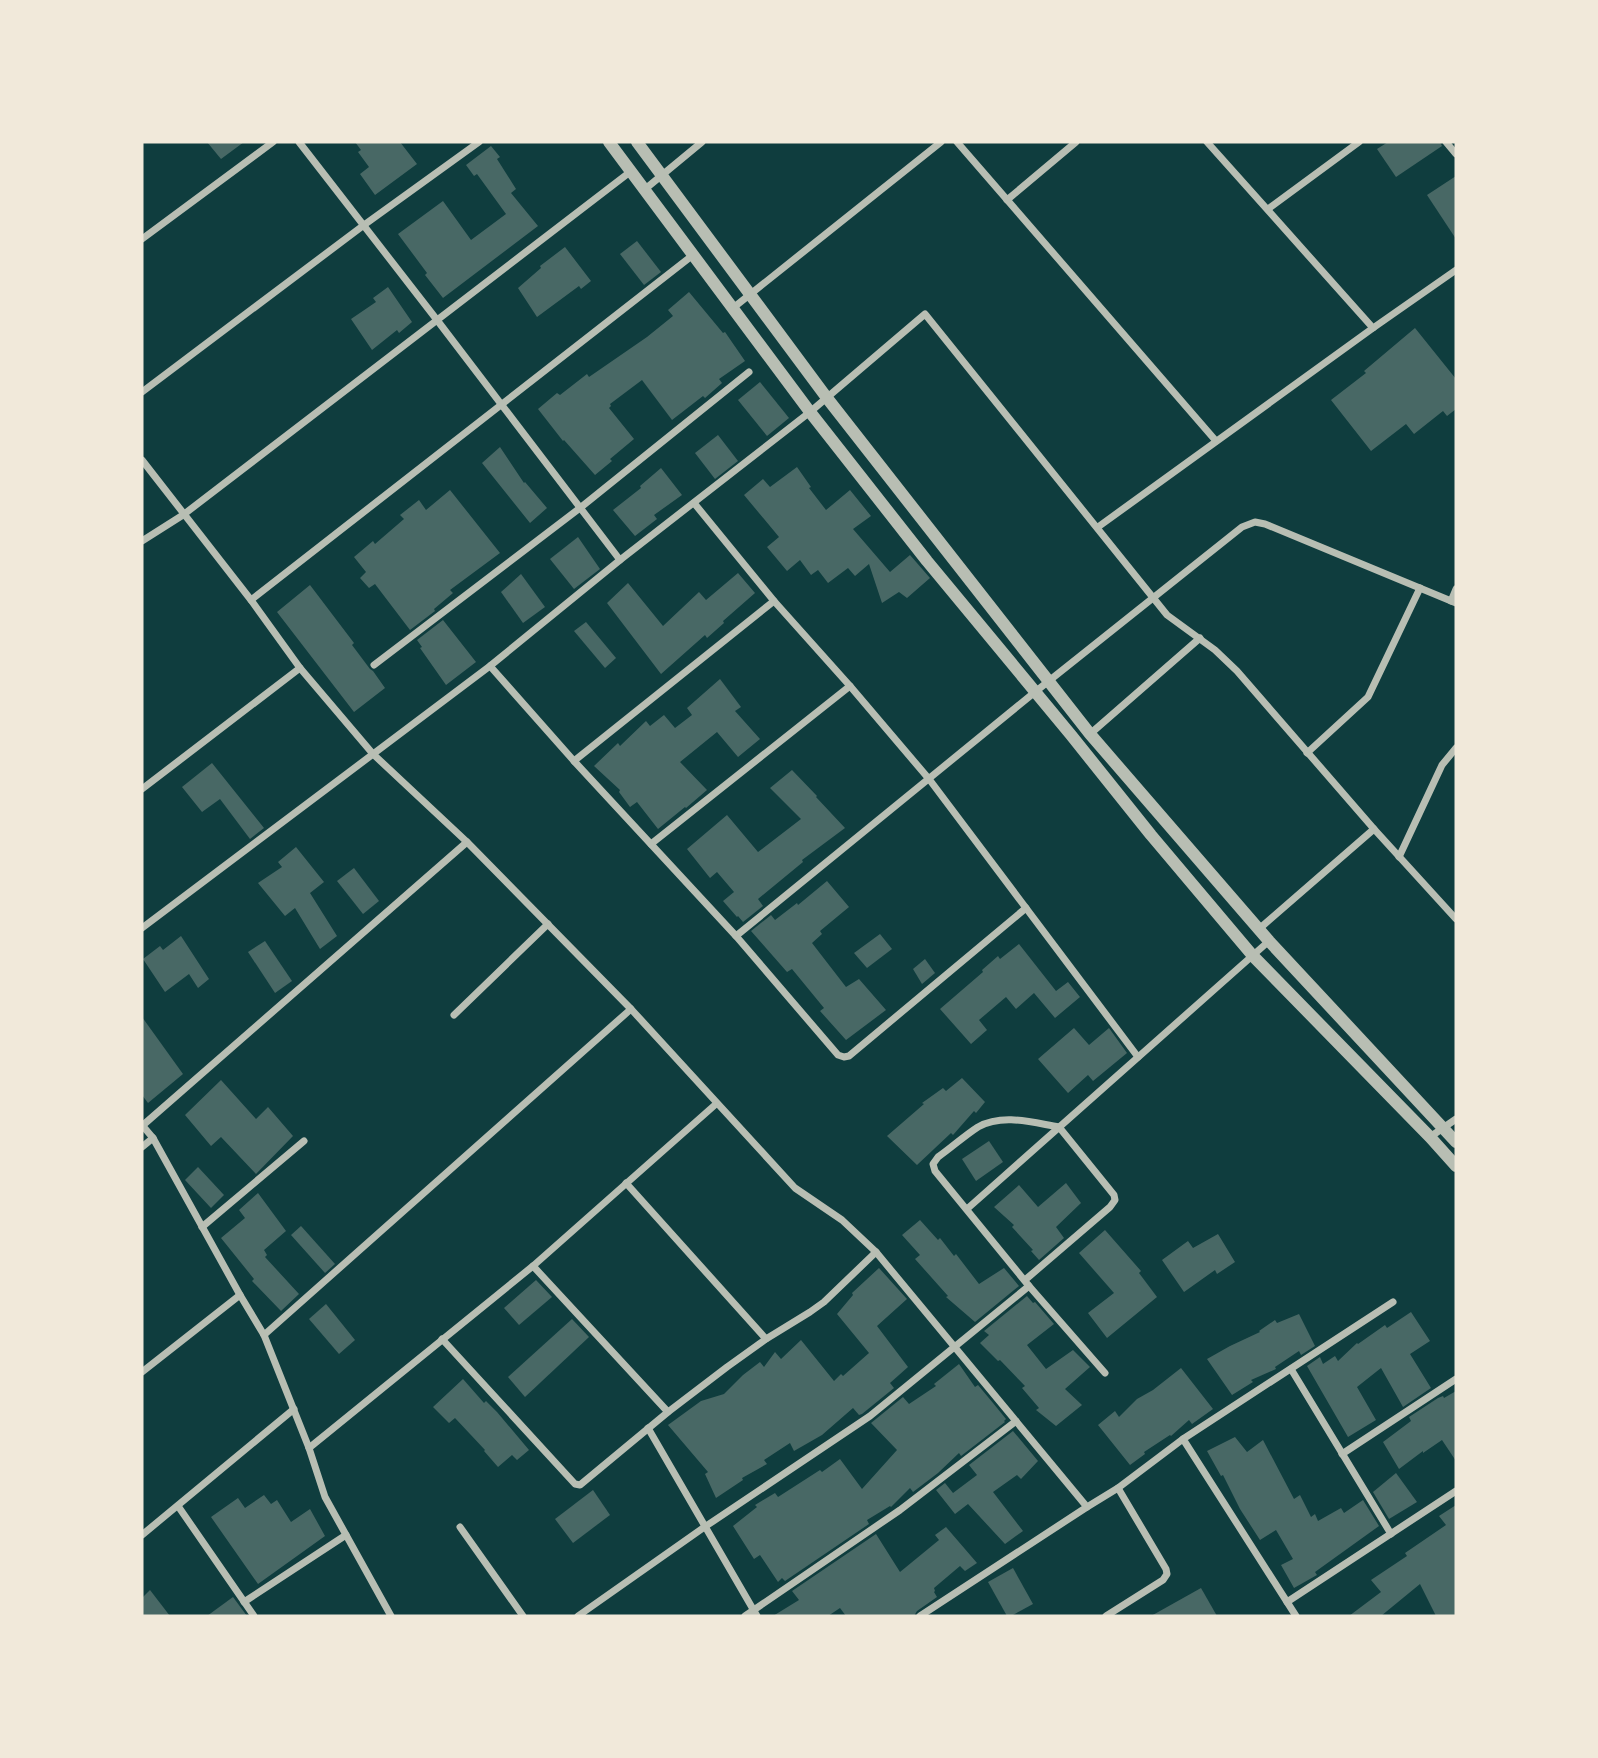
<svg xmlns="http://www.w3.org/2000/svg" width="1598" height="1758" viewBox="0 0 1598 1758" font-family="'Crimson Pro',serif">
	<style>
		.building { fill: #486865 }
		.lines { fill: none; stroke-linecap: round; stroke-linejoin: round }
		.minor { stroke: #b8beb3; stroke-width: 7 }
		.tertiary { stroke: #b8beb3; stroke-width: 12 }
	</style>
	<rect width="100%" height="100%" fill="#0f3d3e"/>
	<g class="building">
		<polygon points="207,142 244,142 221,159"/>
		<polygon points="355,142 400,142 417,164 375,195 360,174 369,167 358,152 361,150"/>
		<polygon points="1388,142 1440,142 1442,146 1396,177 1377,149"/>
		<polygon points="491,146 500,157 497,159 516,189 511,193 538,226 443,298 425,275 427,273 398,234 443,201 471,240 506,214 477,174 474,176 466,165"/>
		<polygon points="1456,176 1456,239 1427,195"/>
		<polygon points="637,241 661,272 644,285 620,254"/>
		<polygon points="565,247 591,281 581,289 579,286 537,317 518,288 541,268 540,266"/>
		<polygon points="388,287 412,322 399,333 397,330 372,350 351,319 376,302 373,298"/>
		<polygon points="689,292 723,333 725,332 745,361 719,379 722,383 705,398 703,396 672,420 642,380 610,404 611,406 609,408 634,439 610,459 612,461 595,475 564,440 563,441 538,409 557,393 560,395 587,374 589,377 647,337 673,316 668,310"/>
		<polygon points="1415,328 1456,379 1456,409 1447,416 1443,411 1414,434 1406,424 1371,451 1331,400 1366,373 1364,371"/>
		<polygon points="760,382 789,418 767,436 738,400"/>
		<polygon points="718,435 738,461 715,479 695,453"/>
		<polygon points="500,447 524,483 525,482 547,508 530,523 482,463"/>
		<polygon points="797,467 811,487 809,488 826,510 850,490 871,516 853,529 890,572 910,555 930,578 907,598 899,592 882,603 869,564 855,576 848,568 828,583 818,570 811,575 800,560 787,571 767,547 779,537 744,495 763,479 770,487"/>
		<polygon points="661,468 682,495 654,515 657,519 635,536 613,510 641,488 640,486"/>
		<polygon points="450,490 500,553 450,590 453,593 434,609 435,611 410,630 375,584 369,588 360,578 366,572 354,557 373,541 375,544 404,519 400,515 419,500 426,510"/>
		<polygon points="578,537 600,569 574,589 550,559"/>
		<polygon points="738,573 755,593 723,621 724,623 707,638 705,635 661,674 607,603 628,583 663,626 699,592 706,600"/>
		<polygon points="521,574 545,607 523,623 501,592"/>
		<polygon points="310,585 354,643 352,645 370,669 373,671 385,688 354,712 277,612"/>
		<polygon points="443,620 476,662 446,685 420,648 422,647 417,640"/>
		<polygon points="586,622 616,658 605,668 574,631"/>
		<polygon points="720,679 741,707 735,711 760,739 738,757 717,732 680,762 707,790 686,808 685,807 658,829 637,802 630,807 619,792 620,790 594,766 618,743 620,746 646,721 650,726 664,715 675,728 692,715 687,708"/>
		<polygon points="212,763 264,828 250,839 220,799 202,812 182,787"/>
		<polygon points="792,770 817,796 816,797 845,828 802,860 803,862 758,899 763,906 743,922 738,916 737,917 723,901 734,892 717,872 710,878 687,849 727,815 758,852 801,819 770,788"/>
		<polygon points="296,847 324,882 310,893 337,936 320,949 295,908 285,916 258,883 282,867 278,862"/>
		<polygon points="354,868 379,901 363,914 337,881"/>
		<polygon points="827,881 849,907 820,931 822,934 812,943 846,987 859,979 886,1010 846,1040 820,1011 824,1008 792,969 787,972 751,931 771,915 775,920 797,903 798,905"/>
		<polygon points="880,934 892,949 867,968 854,953"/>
		<polygon points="181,936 209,979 198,988 189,974 165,992 143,959 160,946 163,950"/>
		<polygon points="265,941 292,981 275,993 248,952"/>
		<polygon points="1019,944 1056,991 1068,982 1080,997 1055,1018 1034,993 1016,1009 1006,997 979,1020 987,1030 971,1044 940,1009 983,972 982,970 998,956 1000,959"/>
		<polygon points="925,959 935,973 922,984 913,969"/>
		<polygon points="142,1017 183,1074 148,1103 142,1095"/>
		<polygon points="1074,1028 1089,1045 1109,1028 1127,1053 1093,1081 1088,1075 1068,1093 1038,1059"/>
		<polygon points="962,1078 985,1102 976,1113 974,1111 953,1135 951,1133 917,1165 887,1136 924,1104 922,1103 943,1088 946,1091"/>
		<polygon points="221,1080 256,1119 268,1107 293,1136 256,1174 221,1137 211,1146 185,1115"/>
		<polygon points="989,1141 1003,1162 976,1181 962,1159"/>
		<polygon points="198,1167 224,1195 211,1208 185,1180"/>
		<polygon points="1066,1183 1081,1203 1056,1227 1064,1238 1039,1260 1031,1251 1033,1250 1012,1227 1014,1225 994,1207 1019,1185 1038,1207"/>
		<polygon points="258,1193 286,1231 264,1250 267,1255 265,1257 299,1294 281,1311 252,1281 254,1279 221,1238 245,1218 239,1210"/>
		<polygon points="920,1220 938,1240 940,1238 954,1256 956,1254 979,1284 1004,1268 1019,1286 975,1322 946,1297 948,1296 915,1259 920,1255 902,1235"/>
		<polygon points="301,1226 335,1264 325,1273 291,1235"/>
		<polygon points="1105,1230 1141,1271 1139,1273 1157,1297 1107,1338 1088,1313 1114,1293 1079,1253"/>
		<polygon points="1218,1234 1235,1262 1217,1274 1215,1270 1184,1292 1162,1260 1188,1241 1193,1248"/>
		<polygon points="879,1268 907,1299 877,1326 908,1367 890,1383 894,1388 862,1414 859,1415 853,1408 822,1435 794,1451 790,1443 764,1460 767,1464 742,1478 743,1480 716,1498 705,1474 708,1472 668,1425 701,1401 724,1394 743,1375 760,1362 764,1367 775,1352 781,1359 801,1340 834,1381 841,1374 843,1376 869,1353 837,1314 853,1295 852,1293"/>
		<polygon points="536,1280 552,1297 519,1325 504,1308"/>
		<polygon points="1027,1296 1033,1303 1035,1302 1054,1324 1027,1345 1046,1369 1073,1350 1090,1367 1065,1389 1082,1405 1056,1426 1036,1410 1039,1408 1022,1388 1025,1386 1000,1360 998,1361 980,1343 989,1335 984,1331"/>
		<polygon points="326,1304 355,1340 339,1354 309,1319"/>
		<polygon points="1411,1312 1430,1341 1410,1354 1431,1388 1403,1407 1381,1368 1357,1387 1376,1420 1348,1437 1307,1366 1320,1357 1323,1364 1335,1356 1338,1361 1357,1343 1358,1344 1385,1325 1387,1328"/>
		<polygon points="1299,1314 1315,1346 1301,1355 1299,1351 1275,1367 1276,1369 1251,1380 1253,1382 1232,1395 1207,1359 1230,1346 1260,1332 1259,1331 1275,1320 1277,1323"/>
		<polygon points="572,1319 589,1337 525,1397 508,1377"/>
		<polygon points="959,1364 975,1387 978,1385 993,1403 1006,1419 1004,1421 1005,1422 961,1456 959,1453 938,1473 913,1492 910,1488 891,1507 890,1506 867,1520 869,1524 785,1581 782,1578 778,1582 760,1555 754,1559 733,1526 757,1507 755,1505 775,1493 778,1497 820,1470 822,1472 840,1459 862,1489 897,1450 871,1423 903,1397 909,1404 936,1386 934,1384"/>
		<polygon points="1181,1368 1213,1409 1192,1424 1189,1420 1171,1436 1170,1435 1144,1452 1145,1454 1130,1465 1098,1425 1115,1411 1119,1417 1137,1399 1153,1390"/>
		<polygon points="463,1379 484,1403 486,1401 497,1412 529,1450 517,1460 512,1455 498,1467 484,1451 485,1450 455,1418 449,1423 433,1407"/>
		<polygon points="1456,1391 1456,1461 1442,1440 1423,1453 1423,1451 1399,1469 1383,1442 1411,1421 1409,1417 1438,1398 1443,1396 1444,1398"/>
		<polygon points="1013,1431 1038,1461 1021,1479 1017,1475 993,1492 1023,1531 1005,1544 968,1504 955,1514 936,1490 945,1483 953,1493 977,1475 969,1465"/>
		<polygon points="1235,1437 1247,1452 1263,1440 1294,1499 1300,1495 1311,1517 1315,1514 1318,1521 1341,1508 1344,1513 1363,1500 1379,1526 1315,1572 1317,1575 1294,1588 1281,1565 1293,1559 1276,1530 1260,1540 1240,1509 1223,1475 1221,1476 1207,1451"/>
		<polygon points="1396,1473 1417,1502 1389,1519 1373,1492"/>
		<polygon points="593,1490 610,1515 573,1543 555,1519"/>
		<polygon points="264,1495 271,1504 277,1500 291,1522 310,1509 325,1536 258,1584 211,1517 238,1498 245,1508"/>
		<polygon points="1456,1505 1456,1616 1436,1616 1420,1584 1381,1616 1349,1616 1381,1592 1371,1580 1407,1556 1405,1553 1446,1525 1439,1516"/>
		<polygon points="946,1527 977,1563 965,1571 960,1566 934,1588 935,1591 934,1592 937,1597 917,1611 914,1616 846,1616 840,1608 828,1616 773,1616 799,1600 792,1591 876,1534 900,1572 939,1540 935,1535"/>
		<polygon points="1013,1568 1033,1604 1011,1616 1007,1616 988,1582"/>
		<polygon points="1201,1588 1217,1616 1151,1616"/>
		<polygon points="150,1590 170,1616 142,1616 142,1598"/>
		<polygon points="233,1597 247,1616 207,1616"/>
	</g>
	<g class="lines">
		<g class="minor">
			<polyline points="299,142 437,320 620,560"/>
			<polyline points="957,142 1216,441"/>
			<polyline points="1207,142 1373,328 1456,270"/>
			<polyline points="1446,142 1456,154"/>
			<polyline points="644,190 702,142"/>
			<polyline points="1007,200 1076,142"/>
			<polyline points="1268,209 1359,142"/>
			<polyline points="142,239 273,142"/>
			<polyline points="733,308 941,142"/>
			<polyline points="142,392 364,225 479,142"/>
			<polyline points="142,460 251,600 300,668 373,754 467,842 631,1009 795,1188 842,1220 876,1252 1087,1507 1118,1488 1183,1439"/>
			<polyline points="694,503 774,601 850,686 929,779 1138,1057"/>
			<polyline points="1098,527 1373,328"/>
			<polyline points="142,541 183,515 630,172"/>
			<polyline points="251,600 693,255"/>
			<polyline points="1451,601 1456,589"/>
			<polyline points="374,665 580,508 749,372"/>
			<polyline points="490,666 574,761 736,936 838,1055 844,1057 849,1056 1026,908"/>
			<polyline points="1090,734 1200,638"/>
			<polyline points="1307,753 1368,697 1420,588"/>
			<polyline points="574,761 774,601"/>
			<polyline points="142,789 300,668"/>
			<polyline points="651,844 850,686"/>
			<polyline points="1399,857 1442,765 1456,748"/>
			<polyline points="142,928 490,666 620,560 810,412 925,314 1167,615 1215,650 1237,671 1374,829 1456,919"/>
			<polyline points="1259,929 1374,829"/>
			<polyline points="736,936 1035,692 1242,527 1255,522 1265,524 1456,603"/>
			<polyline points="454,1015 548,924"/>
			<polyline points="142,1125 153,1138 240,1295 264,1335 309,1448 325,1497 391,1616"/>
			<polyline points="142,1126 467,842"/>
			<polyline points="1430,1137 1456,1119"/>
			<polyline points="142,1147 153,1138"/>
			<polyline points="626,1183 766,1339"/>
			<polyline points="967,1209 1269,941"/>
			<polyline points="202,1227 304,1141"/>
			<polyline points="533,1266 668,1412"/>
			<path d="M1025 1280 1110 1207 1115 1200 1114 1195 1059 1127C1034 1123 1003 1113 978 1127 964 1136 951 1148 938 1157L933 1164 935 1171 1029 1286 1105 1373"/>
			<polyline points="264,1335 631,1009"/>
			<polyline points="442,1339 575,1484 580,1485 668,1412 727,1367 766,1339 810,1312 824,1302 876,1252"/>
			<polyline points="1291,1369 1391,1534"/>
			<polyline points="142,1372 240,1295"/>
			<polyline points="648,1428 757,1616"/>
			<polyline points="309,1448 533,1266 716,1104"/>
			<polyline points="1342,1454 1456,1379"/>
			<polyline points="178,1506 254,1616"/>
			<polyline points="460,1527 523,1616"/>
			<polyline points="142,1535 294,1409"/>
			<polyline points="244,1602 346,1535"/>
			<polyline points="1287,1602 1456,1491"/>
			<polyline points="578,1616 706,1526 870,1416 1029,1286"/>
			<polyline points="745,1616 900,1510 1016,1421"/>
			<polyline points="920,1616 1087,1507"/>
			<polyline points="1106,1616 1163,1580 1167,1574 1166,1569 1118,1488"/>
			<polyline points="1296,1616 1183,1439 1393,1302"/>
		</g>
		<g class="tertiary">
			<polyline points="609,142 810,412 927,561 1071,735 1151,835 1253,956 1430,1137 1456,1166"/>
			<polyline points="637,142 827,398 1090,734 1269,941 1456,1142"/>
		</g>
	</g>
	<rect width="1598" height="1758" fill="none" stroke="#f1e9da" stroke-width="287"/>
</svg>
